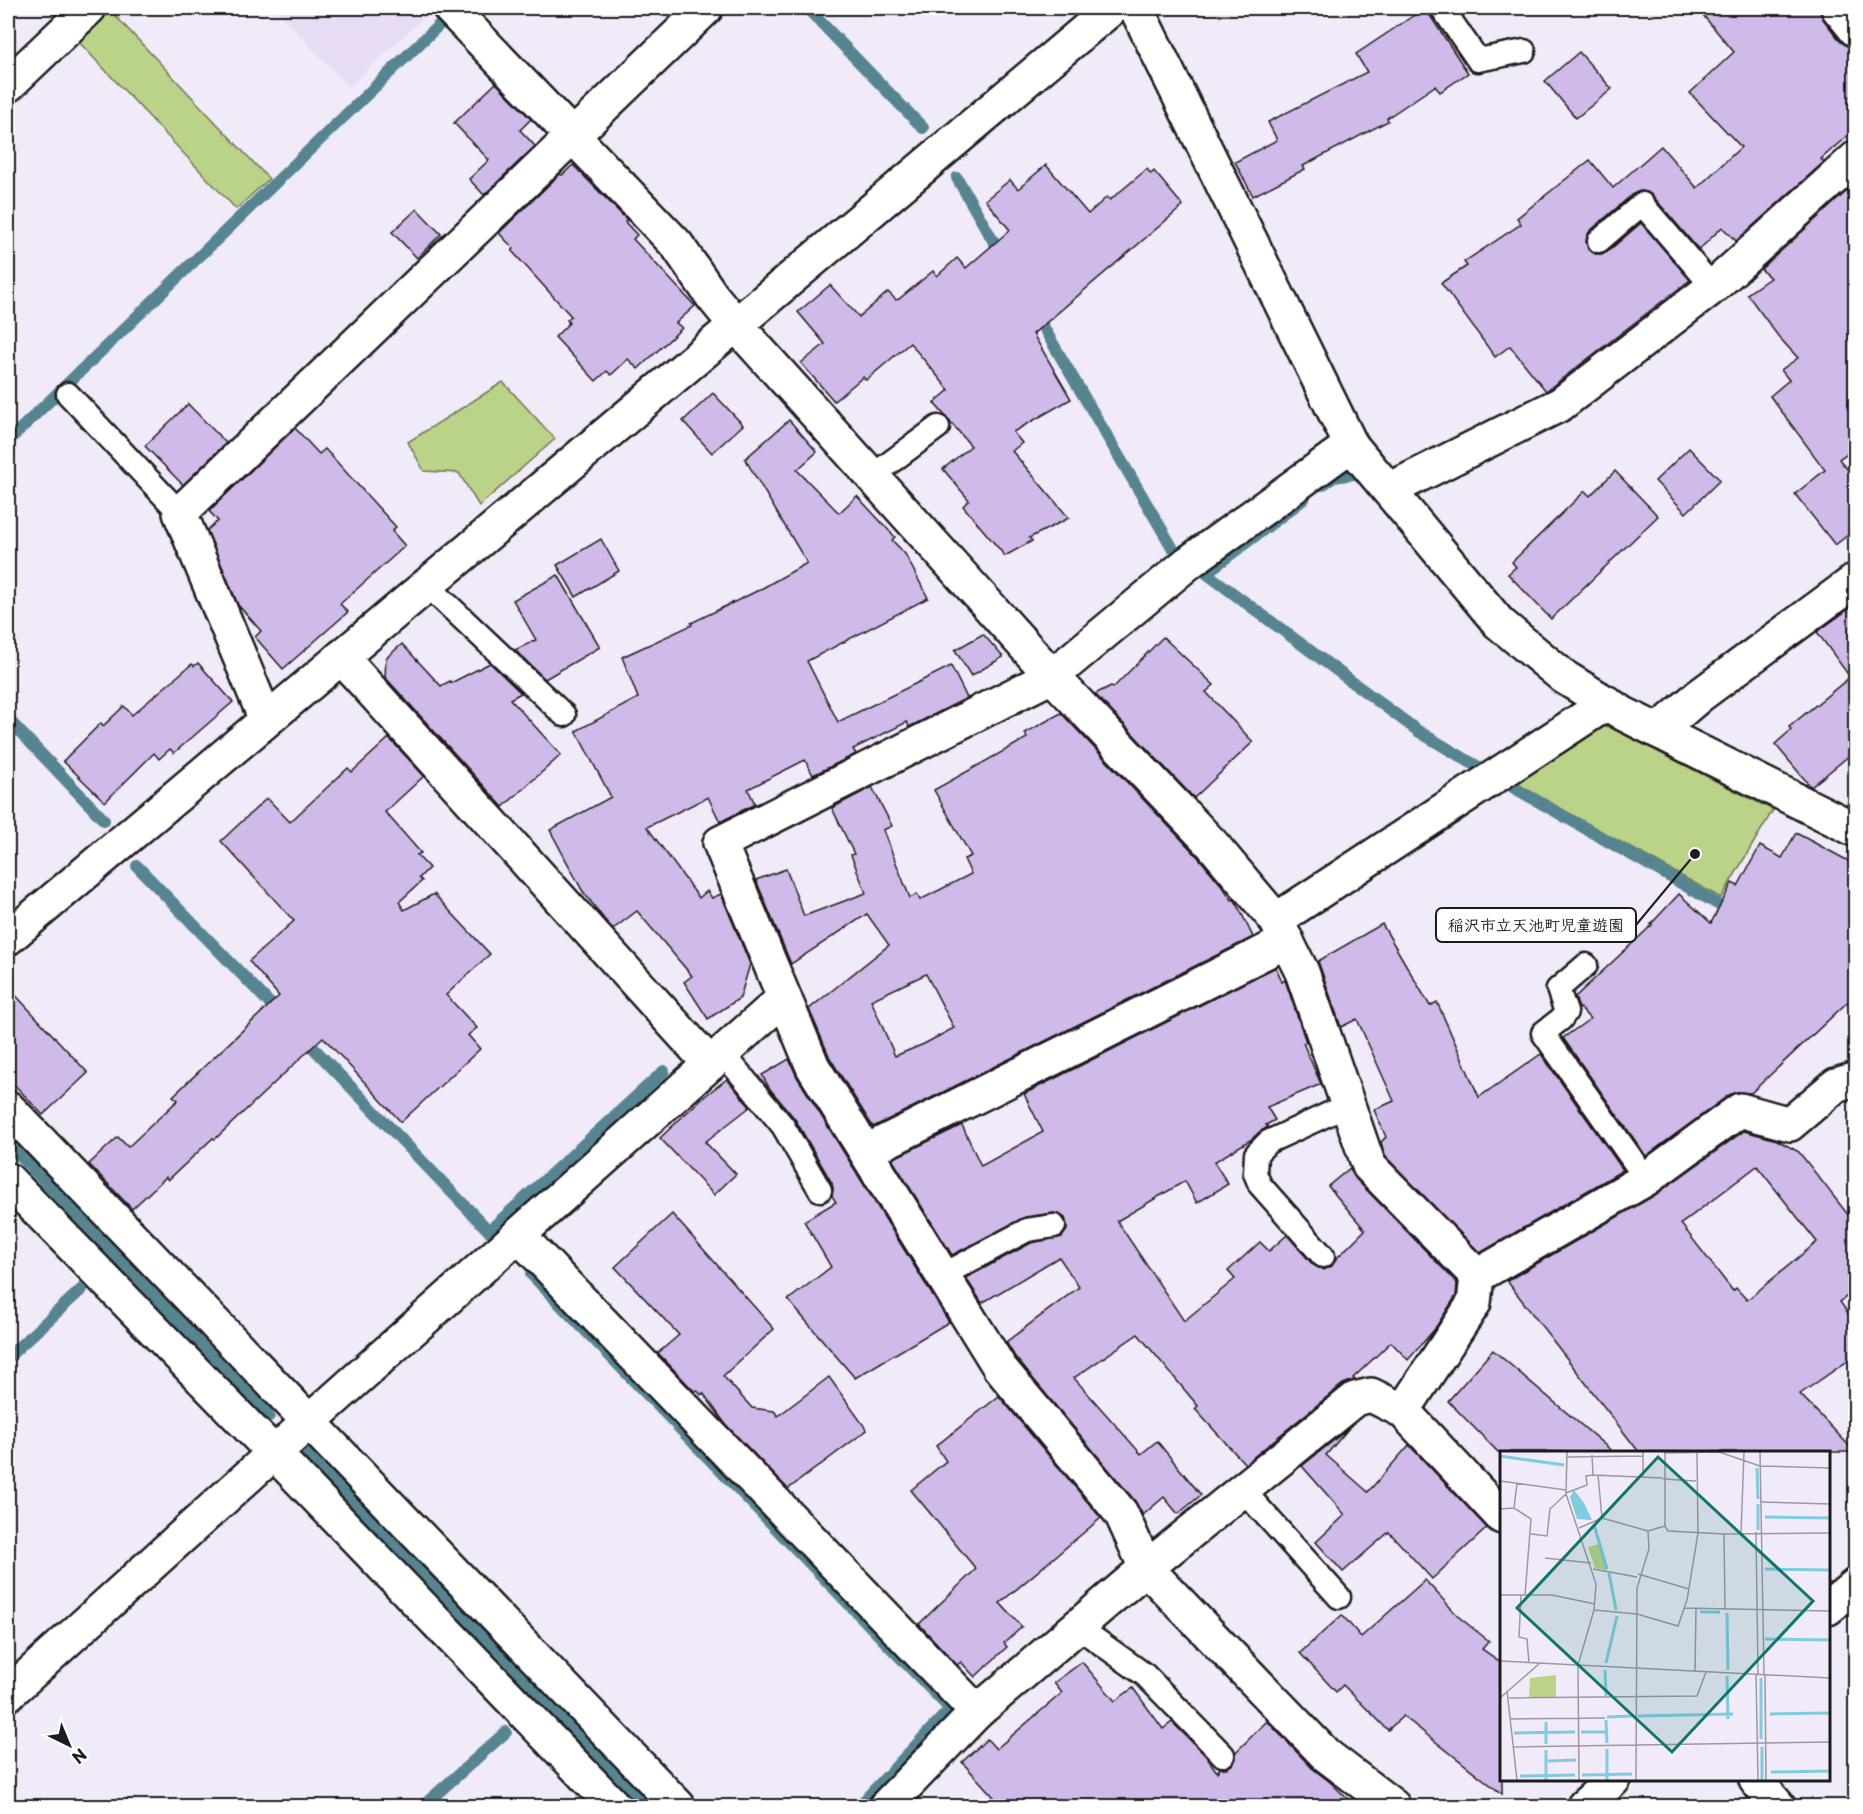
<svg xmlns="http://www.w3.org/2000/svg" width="1863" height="1814" viewBox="0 0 1863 1814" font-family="'Playpen Sans','Klee One',sans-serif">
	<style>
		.built { fill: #e7dcf4 }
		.green { fill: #bbd389; stroke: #6c7852; stroke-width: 1.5 }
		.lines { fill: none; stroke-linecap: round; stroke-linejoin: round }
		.stream { stroke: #578591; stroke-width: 12 }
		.building { fill: #d0bae9; stroke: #1c1c1c; stroke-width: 1.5; fill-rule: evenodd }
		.lane-casing { stroke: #1c1c1c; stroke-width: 27 }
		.street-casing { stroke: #1c1c1c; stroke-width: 38 }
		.secondary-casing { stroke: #1c1c1c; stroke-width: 38 }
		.lane { stroke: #fff; stroke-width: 22 }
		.street { stroke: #fff; stroke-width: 33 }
		.secondary { stroke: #fff; stroke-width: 33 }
		.inset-river { fill: none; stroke: #7fcbdf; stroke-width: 3 }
		.inset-road { fill: none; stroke: #9c98a0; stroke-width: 1.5 }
		.view { fill: #0f766e; fill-opacity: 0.15; stroke: #0f766e; stroke-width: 3 }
		.inset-edge { fill: none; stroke: #1c1c1c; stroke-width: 3 }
		.leader { fill: none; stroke: #1c1c1c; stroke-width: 2 }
		.callout-dot { fill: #1c1c1c; stroke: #fff; stroke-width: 2 }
		.callout { fill: #fff; stroke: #1c1c1c; stroke-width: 2 }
		.callout-label { font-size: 16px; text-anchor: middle; font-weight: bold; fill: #1c1c1c }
	</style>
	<rect width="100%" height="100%" fill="#f1eaf8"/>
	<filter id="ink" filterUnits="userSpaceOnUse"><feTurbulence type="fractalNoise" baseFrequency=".0167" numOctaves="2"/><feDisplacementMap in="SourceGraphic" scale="12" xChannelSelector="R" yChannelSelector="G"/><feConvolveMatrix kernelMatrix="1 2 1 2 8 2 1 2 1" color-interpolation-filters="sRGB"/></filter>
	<g filter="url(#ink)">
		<polygon class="built" points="274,8 432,8 433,9 349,87"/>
		<g class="green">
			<polygon points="109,9 269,179 236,209 76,39"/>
			<polygon points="503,382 555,439 479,506 459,473 424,471 408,442"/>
			<polygon points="1599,722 1773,810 1721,898 1512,781"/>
		</g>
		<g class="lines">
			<g class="stream">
				<polyline points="807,8 923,128"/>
				<polyline points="957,178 1002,256"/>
				<polyline points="1035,313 1172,547"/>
				<polyline points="8,441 442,22"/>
				<polyline points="1322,485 1334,477 1354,474"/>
				<polyline points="1304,499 1206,573 1418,731 1480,768"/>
				<polyline points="8,719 104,820"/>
				<polyline points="1511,786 1735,914"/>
				<polyline points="137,866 280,1014"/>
				<polyline points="301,1035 489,1231 664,1071"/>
				<polyline points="8,1143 269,1416"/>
				<polyline points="531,1274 950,1709 859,1806"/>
				<polyline points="8,1357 82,1289"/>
				<polyline points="304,1451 644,1806"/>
				<polyline points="423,1806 506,1732"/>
			</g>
		</g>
		<g class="building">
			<polygon points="1425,8 1468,73 1440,92 1435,86 1387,118 1388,121 1303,166 1305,169 1253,196 1235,162 1277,140 1268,122 1367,72 1356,54"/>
			<polygon points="1697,8 1820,8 1823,19 1841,42 1849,47 1856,48 1856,128 1821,159 1824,162 1736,241 1722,227 1699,250 1652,195 1647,192 1640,191 1633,194 1590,231 1587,236 1586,243 1588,249 1595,254 1602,254 1607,252 1641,223 1690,280 1546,391 1510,346 1495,357 1441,283 1467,266 1464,262 1521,224 1517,218 1590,160 1613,188 1661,146 1697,188 1741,147 1690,93 1734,52"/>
			<polygon points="1579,52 1612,89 1576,118 1545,81"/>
			<polygon points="496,83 531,119 520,130 535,146 484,195 469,179 489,160 454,123"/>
			<polygon points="573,165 627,220 625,222 637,235 633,239 695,306 676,323 682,328 638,369 628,359 611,375 607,371 596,381 555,337 569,323 567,320 571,316 512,251 514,249 499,233 560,174 562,175"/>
			<polygon points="1046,165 1088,214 1107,197 1110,200 1147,169 1151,174 1154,171 1183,206 1033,334 1071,399 1013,432 1022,443 1012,451 1069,518 1029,538 1032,541 1005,556 963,506 969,500 943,469 971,446 934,403 949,390 910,343 866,380 863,377 834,401 801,363 825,344 798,312 830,285 859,317 888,292 896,300 899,299 933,271 937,276 957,258 966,268 1010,230 985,200 1010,180 1018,189"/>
			<polygon points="1848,190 1856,199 1856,447 1839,459 1856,480 1856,529 1835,545 1795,494 1825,470 1770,396 1789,380 1781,370 1798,358 1778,336 1747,294 1770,278 1761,269"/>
			<polygon points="417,209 441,234 417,258 392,232"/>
			<polygon points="713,393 743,425 712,453 683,421"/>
			<polygon points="188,404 226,443 183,485 145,446"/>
			<polygon points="789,420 817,452 797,470 839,513 857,496 895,537 892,540 905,554 928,598 807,661 838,722 951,666 967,698 909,727 907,722 853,749 856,754 813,775 805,760 748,789 755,804 720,822 708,797 647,827 699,898 707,891 712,898 721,894 750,964 740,998 708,1019 684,982 692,976 637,911 613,929 604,919 582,890 550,830 611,797 576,731 638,698 622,657 692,625 691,623 759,590 807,563 745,459"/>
			<polygon points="295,428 319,454 325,449 396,527 392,531 405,546 340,604 348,612 283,669 255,637 261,631 238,605 207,530 218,521 209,511"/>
			<polygon points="1689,448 1720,480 1686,513 1655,481"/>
			<polygon points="1615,471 1658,516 1551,619 1508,574 1516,567 1512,562 1585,491 1590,496"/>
			<polygon points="601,539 619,571 576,597 557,565"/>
			<polygon points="558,575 600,647 545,679 515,650 536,640 513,600"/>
			<polygon points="1856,604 1856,750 1811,787 1775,744 1791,730 1789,727 1850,677 1817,632"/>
			<polygon points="983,634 1003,657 971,676 955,650"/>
			<polygon points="1163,637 1214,685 1206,692 1253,742 1194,798 1095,694 1111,686 1113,688"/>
			<polygon points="402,644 441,686 450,681 451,683 490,663 521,693 510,699 561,755 503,807 385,677 386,658"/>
			<polygon points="198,663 233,702 174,753 170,749 159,759 154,753 105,802 63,761 101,723 103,726 124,706 132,715 192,664 194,666"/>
			<path d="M1061 713 1198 857 1223 887 1232 900 1234 899 1236 902 1253 937 873 1127 830 1058 809 1009 889 945 867 914 791 964 756 880 786 869 804 916 866 893 851 855 854 854 832 808 872 787 892 826 883 830 910 898 917 894 920 900 971 874 964 859 971 856 934 790 1027 738 1025 733ZM926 974 954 1028 924 1044 895 1056 871 1000Z"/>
			<polygon points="389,738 424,776 385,812 421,853 417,855 429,868 419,878 422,881 399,902 404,910 434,894 490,954 446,995 477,1028 468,1035 480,1049 401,1122 323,1037 215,1139 213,1138 168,1180 166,1177 132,1209 89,1164 118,1137 128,1147 178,1100 173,1096 279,996 249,961 294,921 221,841 267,798 290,822 348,768 352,772"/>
			<polygon points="1796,833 1856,865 1856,994 1751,1093 1737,1092 1729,1095 1646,1156 1563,1038 1590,1019 1578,1006 1575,997 1652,925 1651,924 1679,894 1711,923 1732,883 1738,886 1760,846 1782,858"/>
			<polygon points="1382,924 1430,1006 1437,1002 1479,1097 1541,1054 1623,1170 1480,1253 1385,1156 1381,1142 1386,1137 1374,1110 1394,1101 1357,1019 1341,1027 1318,961"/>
			<polygon points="1276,967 1282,982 1285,980 1306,1042 1303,1043 1321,1084 1267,1107 1275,1120 1266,1125 1268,1127 1259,1132 1252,1139 1214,1162 1228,1184 1197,1203 1185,1181 1117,1221 1184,1321 1235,1279 1228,1271 1260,1242 1269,1251 1287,1235 1313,1265 1324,1270 1332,1266 1336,1259 1365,1230 1328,1186 1350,1168 1356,1179 1457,1283 1456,1296 1434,1330 1408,1360 1391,1342 1353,1378 1355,1380 1343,1384 1245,1464 1195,1409 1198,1406 1138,1334 1074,1378 1141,1454 1157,1441 1201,1495 1178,1514 1164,1497 1143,1515 1135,1501 1015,1357 1006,1342 1079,1287 1059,1257 982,1303 966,1278 1031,1243 1062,1237 1067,1230 1067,1225 1065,1218 1059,1214 1053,1213 1025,1217 952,1255 892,1159 962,1125 981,1166 1043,1132 1024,1094"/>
			<polygon points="8,987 88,1073 43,1115 8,1078"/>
			<polygon points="789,1059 797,1077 949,1322 855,1378 788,1300 831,1267 804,1221 836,1202 832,1196 833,1189 832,1183 795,1119 770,1089 762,1075"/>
			<polygon points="727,1079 750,1107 705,1142 736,1174 714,1195 660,1138 701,1099"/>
			<path d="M1744 1131 1777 1140 1799 1152 1856 1225V1289L1840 1302 1856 1324V1355L1800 1394 1855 1452H1639L1507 1281 1655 1195ZM1757 1166 1817 1242 1747 1300 1736 1288 1733 1291 1681 1224Z"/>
			<polygon points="672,1214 774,1329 723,1376 752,1408 774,1411 778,1416 829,1377 867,1430 788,1489 727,1426 703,1393 701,1395 697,1390 695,1392 658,1353 679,1335 615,1267"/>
			<polygon points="1493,1350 1613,1452 1498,1452 1448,1401"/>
			<polygon points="999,1396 1101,1518 1000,1603 1022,1627 1004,1643 1007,1647 975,1677 961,1662 957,1665 919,1624 976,1569 911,1490 946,1461 936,1446"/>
			<polygon points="1349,1428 1326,1455 1368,1492 1409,1445 1487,1528 1432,1579 1389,1532 1343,1572 1316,1542 1345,1515 1302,1466"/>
			<polygon points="1425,1580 1460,1618 1489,1641 1482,1649 1502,1663 1502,1794 1403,1716 1388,1730 1343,1685 1336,1692 1300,1653 1342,1615 1361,1637"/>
			<polygon points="1082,1662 1115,1701 1133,1688 1163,1729 1172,1722 1205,1755 1217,1772 1220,1768 1227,1768 1233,1764 1236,1759 1236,1752 1267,1721 1312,1768 1330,1782 1355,1806 1002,1806 962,1762 987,1739 996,1749 1062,1693 1054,1683"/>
		</g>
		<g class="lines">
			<defs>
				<g id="lane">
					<polyline points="1442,8 1478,60 1524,51"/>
					<polyline points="1599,241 1642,204 1713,287"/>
					<polyline points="68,394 180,513"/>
					<polyline points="872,476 938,427"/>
					<polyline points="426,584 564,715"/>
					<polyline points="1586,965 1558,989 1566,1012 1561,1019 1543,1033 1646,1179"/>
					<polyline points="722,1052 783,1126 820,1190"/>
					<polyline points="1323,1256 1260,1185 1255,1173 1256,1154 1268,1142 1348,1105"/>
					<polyline points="943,1275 1027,1230 1054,1226"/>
					<polyline points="1243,1490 1339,1597"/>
					<polyline points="1078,1627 1145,1675 1223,1755"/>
				</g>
				<g id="street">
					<polyline points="450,8 677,245 712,296 735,324 1052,676 1212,844 1276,920 1302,972 1369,1166 1477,1276"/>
					<polyline points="1136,8 1351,445 1499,623 1564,677 1624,714 1856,830"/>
					<polyline points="1838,8 1856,30"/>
					<polyline points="8,85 89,8"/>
					<polyline points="1351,445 1188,563 1052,676 720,843 813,1067 1000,1368 1121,1513 1146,1568 1326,1755 1393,1806"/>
					<polyline points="1389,490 1561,404 1713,287 1856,158"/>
					<polyline points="341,657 710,1064"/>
					<polyline points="266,720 180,513 706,8"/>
					<polyline points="1658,731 1699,696 1856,580"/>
					<polyline points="1276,920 1607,703"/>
					<polyline points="8,1108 678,1806"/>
					<polyline points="867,1151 1287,941"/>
					<polyline points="8,1180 274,1453 614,1806"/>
					<polyline points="518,1235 977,1712"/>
					<polyline points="1477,1276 1646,1179 1740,1110 1790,1124 1836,1085 1856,1079"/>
					<polyline points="1403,1411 1474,1303 1477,1276"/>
					<polyline points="1828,1608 1856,1585"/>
					<polyline points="8,1694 274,1453 784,998"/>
					<polyline points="1756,1780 1778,1806"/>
					<polyline points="886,1806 977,1712 1146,1568 1355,1399 1371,1395 1403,1411 1502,1517"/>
					<polyline points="1584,1806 1613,1780"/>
				</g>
				<polyline id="secondary" points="8,938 1112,8"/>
			</defs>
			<use href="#lane" class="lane-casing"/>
			<use href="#street" class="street-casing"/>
			<use href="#secondary" class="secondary-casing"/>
			<use href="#lane" class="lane"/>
			<use href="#street" class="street"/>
			<use href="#secondary" class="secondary"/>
		</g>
	</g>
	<g transform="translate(1500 1451)">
		<rect width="330" height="330" fill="#f1eaf8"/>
		<path d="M99 93 107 119 95 117 88 96ZM56 224V246H29L30 227Z" fill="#bbd389"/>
		<path d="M74 39 84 52 92 69 77 68 70 46Z" fill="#7fcbdf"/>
		<path class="inset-river" d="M0 5 64 14M257 17 258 48M258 53V79M265 66 330 67M94 74 107 118M265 118 330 119M109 122 116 159M200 161H220M227 162 228 219M265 188 330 189M106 212 117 165M105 219 106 245M227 225 228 268M261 227V288M270 263 330 262M138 265 233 263M107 266 132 265M106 269 107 292M46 271V293M81 281H106M14 282 75 281M262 296V329M107 298V329M46 299V329M48 310 76 309M271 321 330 320M82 324 132 323M20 325 75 324"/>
		<path class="inset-road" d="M67 1 66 43 96 133 94 159 78 214 79 329M260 1 264 223M165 2 219 1 260 15 330 17M92 4 93 24 163 27M67 6 143 5M98 24 102 67M143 25V1M163 28 196 30M0 30 66 39M66 42 87 34 86 25 93 24M260 51 330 53M14 57 17 32M0 58 14 57 31 68 25 144M165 75 168 80 224 83 330 82M165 75V1M79 77 102 67 148 80 165 75M256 81 258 223M241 82 244 1M31 83 47 85 50 58 66 43M224 83 225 158M45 107 91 112M93 118 137 126M138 123 189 138M0 144H52L95 153M21 144 19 186 27 188 29 212M184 157 330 160M94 159 137 163 178 175 187 149 198 82 197 1M0 210 330 227M195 220 196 158M256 223 258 329M265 224 266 329M7 240 17 329M0 247 39 213M9 247 197 245 206 221M11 268 105 267M13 296 330 291M136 329 137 137 149 98 148 80"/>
		<path class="view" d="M158 6 313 150 172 301 17 157Z"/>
		<rect width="330" height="330" class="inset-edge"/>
	</g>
	<path class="leader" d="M1695 854L1636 925"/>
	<circle class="callout-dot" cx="1695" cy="854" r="6"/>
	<rect class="callout" x="1436" y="908" width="200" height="34" rx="6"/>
	<g class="callout-label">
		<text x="1536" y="931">稲沢市立天池町児童遊園</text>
	</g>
	<rect width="1863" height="1814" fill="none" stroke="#fff" stroke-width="30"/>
	<rect x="15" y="15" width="1833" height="1784" fill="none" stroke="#1c1c1c" stroke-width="2" filter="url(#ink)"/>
	<g transform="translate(69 1745) rotate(137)" stroke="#ffffff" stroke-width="4.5" paint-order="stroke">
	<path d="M0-4.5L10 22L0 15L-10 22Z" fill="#1c1c1c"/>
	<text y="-9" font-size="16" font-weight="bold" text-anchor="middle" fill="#1c1c1c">N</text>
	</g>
</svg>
